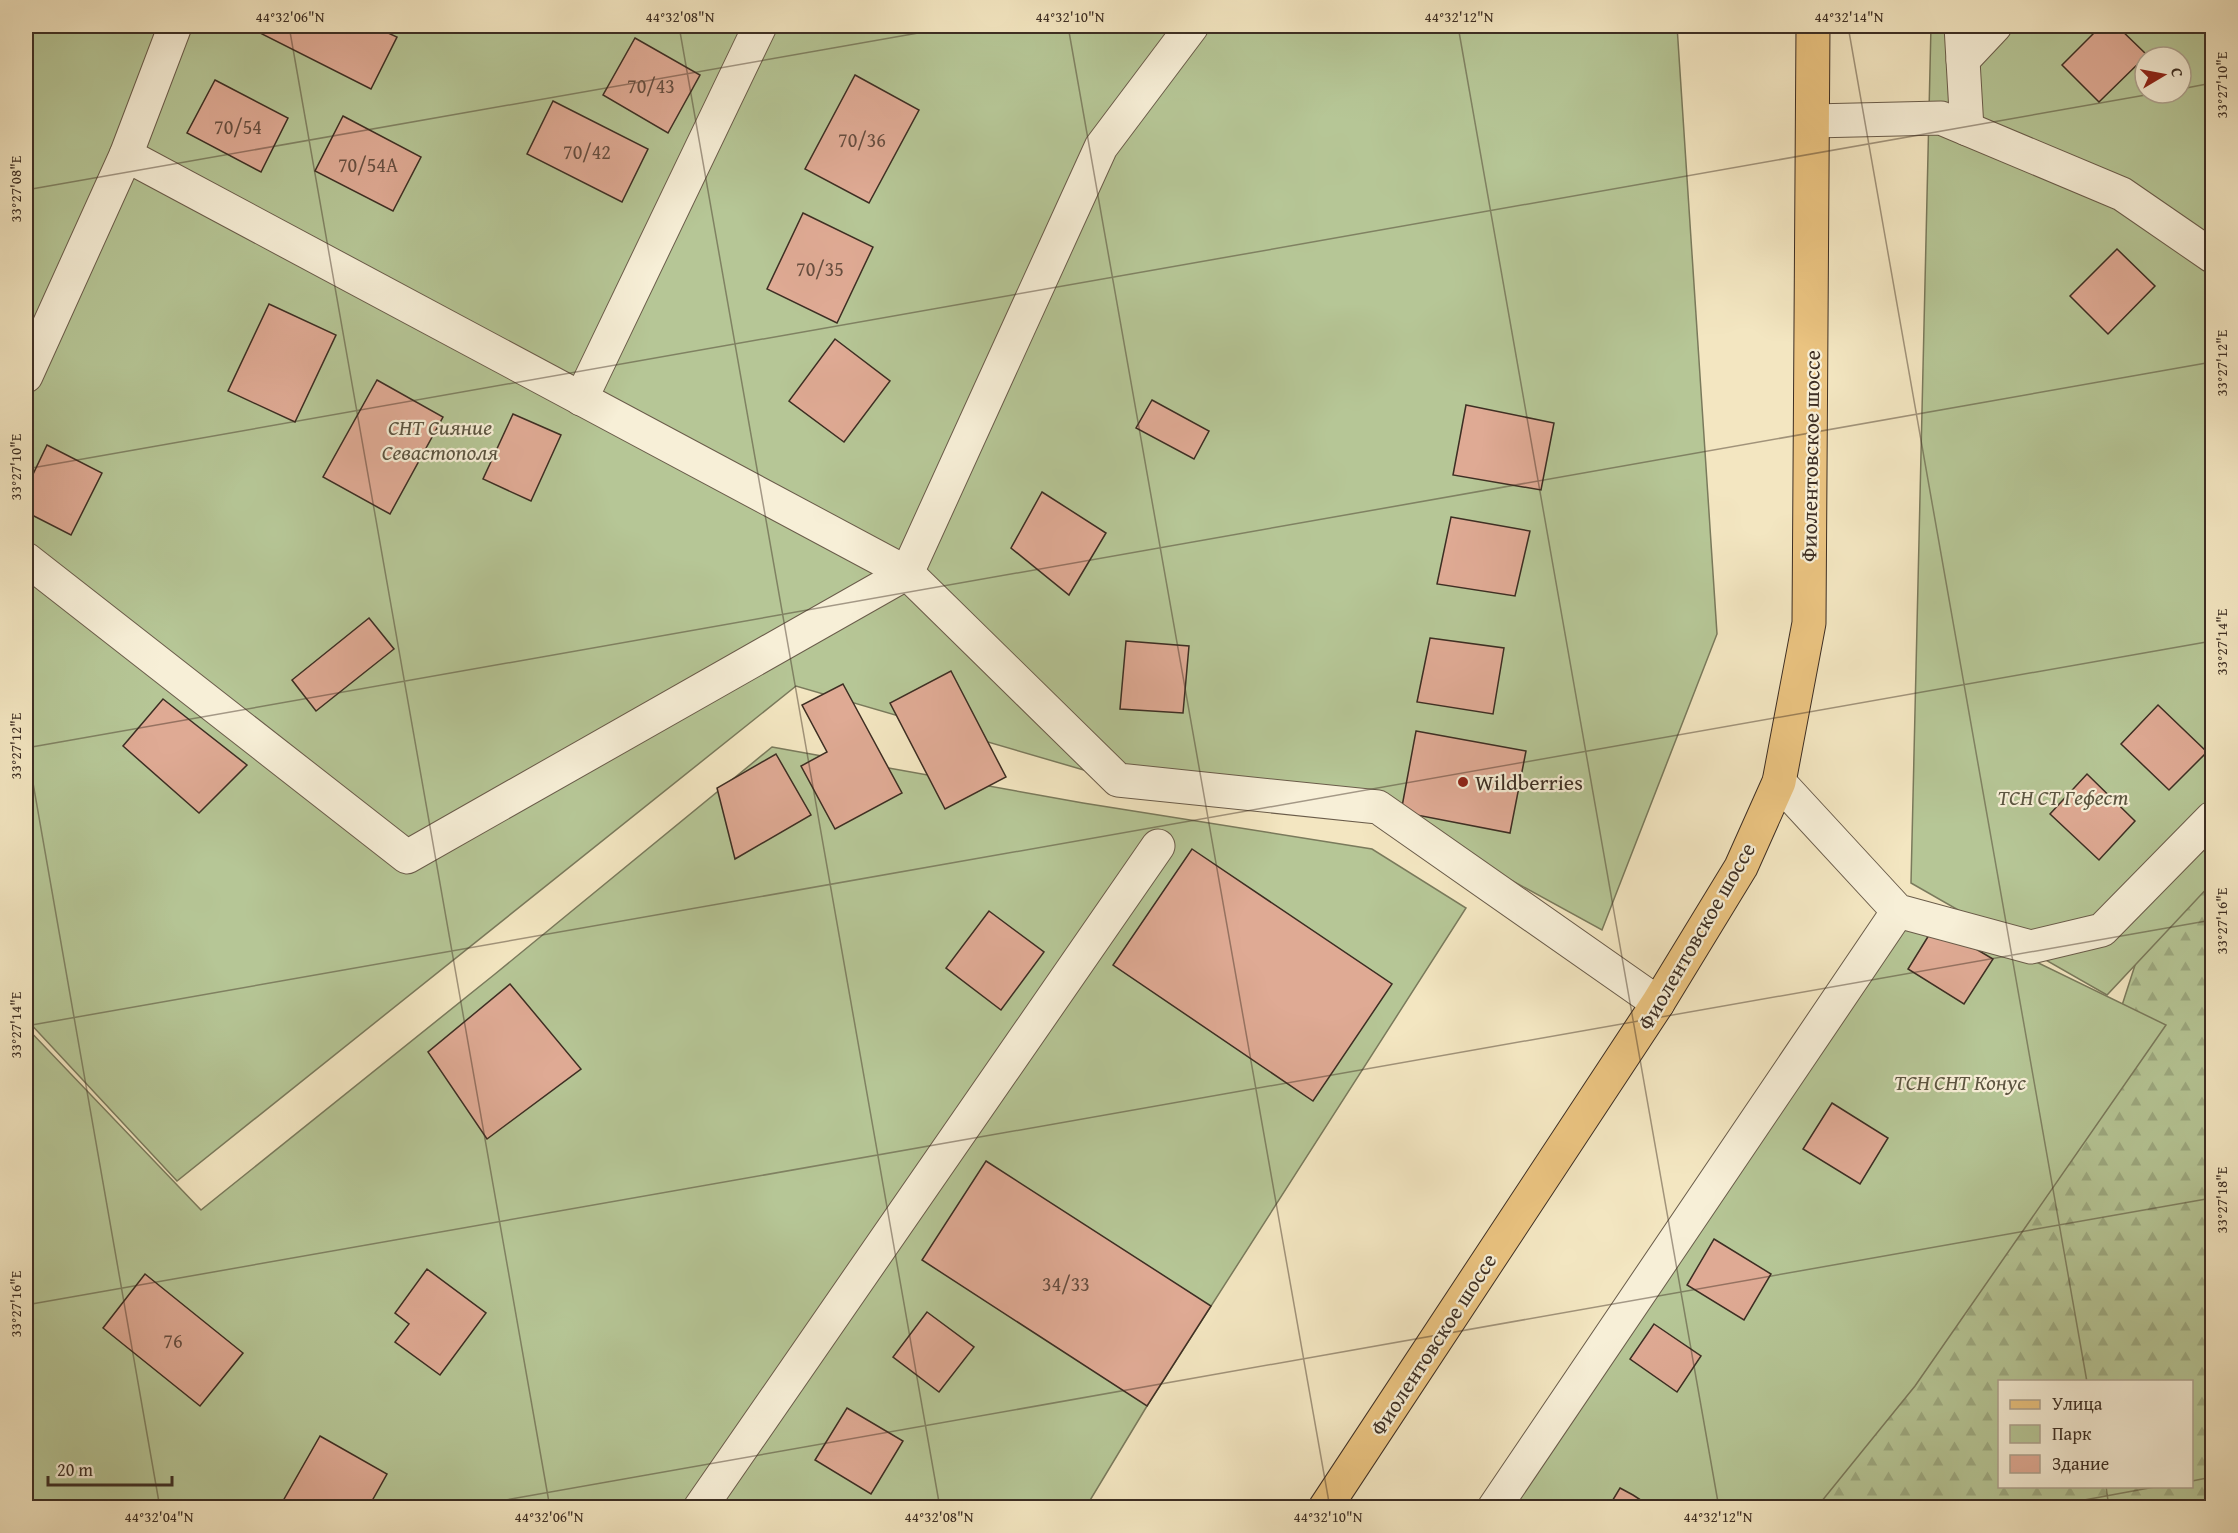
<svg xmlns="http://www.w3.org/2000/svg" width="2238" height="1533" viewBox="0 0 2238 1533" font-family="'Gentium Book Plus',serif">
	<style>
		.forest { fill: url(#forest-firs); stroke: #7a7a5c; stroke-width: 1.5; fill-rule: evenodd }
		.green { fill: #b6c696; stroke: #7a7a5c; stroke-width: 1.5; fill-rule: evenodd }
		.building { fill: #dfaa94; stroke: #3d2e23; stroke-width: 1.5 }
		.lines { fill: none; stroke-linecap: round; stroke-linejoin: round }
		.minor-casing { stroke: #6a5c4a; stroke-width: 35 }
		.major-casing { stroke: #3d2e23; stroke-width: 35 }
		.minor { stroke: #f7efd7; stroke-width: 33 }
		.major { stroke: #eac380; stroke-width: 33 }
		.ticks { fill: none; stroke: #3d2e23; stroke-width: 1.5; stroke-opacity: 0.45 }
		.poi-dot { fill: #8f2418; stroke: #f7efd7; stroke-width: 2 }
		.labels { text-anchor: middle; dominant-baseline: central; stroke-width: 4.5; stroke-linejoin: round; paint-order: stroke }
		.number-label { font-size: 20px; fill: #664d3f }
		.park-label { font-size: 22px; font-style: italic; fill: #5b5440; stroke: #f7efd7 }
		.street-label { font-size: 22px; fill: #3d2e23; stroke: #f7efd7 }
		.poi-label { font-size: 22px; fill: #3d2e23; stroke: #f7efd7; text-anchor: start }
		.neatline { fill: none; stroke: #3d2e23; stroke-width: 2 }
		.ticks-label { font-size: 15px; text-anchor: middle; fill: #3d2e23 }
	</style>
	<defs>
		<pattern id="forest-firs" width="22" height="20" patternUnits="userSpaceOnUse" patternTransform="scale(1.5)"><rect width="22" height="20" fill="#b6c696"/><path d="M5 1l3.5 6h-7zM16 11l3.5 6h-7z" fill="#9daa81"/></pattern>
	</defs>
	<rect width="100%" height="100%" fill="#f3e6c1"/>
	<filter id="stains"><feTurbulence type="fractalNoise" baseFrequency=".00333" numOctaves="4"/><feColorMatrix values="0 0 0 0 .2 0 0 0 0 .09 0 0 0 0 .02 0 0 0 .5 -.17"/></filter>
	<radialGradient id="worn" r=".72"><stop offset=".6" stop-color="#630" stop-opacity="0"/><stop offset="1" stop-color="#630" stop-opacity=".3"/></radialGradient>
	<path class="forest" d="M2212 881V1507L1734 1508 2116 1024 2137 959ZM2000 1382H2192V1486H2000Z"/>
	<g class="green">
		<polygon points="26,26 1677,26 1717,634 1602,930 1378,807 1118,780 796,686 177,1181 26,1019"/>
		<path d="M1931 26H2212V883L2107 995 1911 883ZM2145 57H2181V93H2145Z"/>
		<polygon points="772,747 1083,803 1372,849 1466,908 1147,1406 1086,1507 26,1507 26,1027 201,1210 495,974"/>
		<polygon points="1915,903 2166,1025 1915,1386 1817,1507 1508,1508"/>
	</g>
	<g class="building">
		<polygon points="32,26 48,26 46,33"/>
		<polygon points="261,26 373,26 397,37 371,89 258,32"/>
		<polygon points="2101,26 2117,26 2147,55 2099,102 2062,65"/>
		<polygon points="635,38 700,75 668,133 603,95"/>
		<polygon points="855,75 919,110 869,203 805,169"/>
		<polygon points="215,80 288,118 261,172 187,133"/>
		<polygon points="553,101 648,149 622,202 527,154"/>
		<polygon points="343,116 421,157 393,211 315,171"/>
		<polygon points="803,213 873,247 837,323 767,289"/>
		<polygon points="2117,249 2155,286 2108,334 2070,296"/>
		<polygon points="269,304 336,335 295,422 228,391"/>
		<polygon points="835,339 890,381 844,442 789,401"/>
		<polygon points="377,380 443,417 390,514 323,477"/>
		<polygon points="1152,400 1209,431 1194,459 1136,428"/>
		<polygon points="1466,405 1554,423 1541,490 1453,475"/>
		<polygon points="513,414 561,435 531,501 483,479"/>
		<polygon points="47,445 102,473 71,535 26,512 26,489"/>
		<polygon points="1042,492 1106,533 1069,595 1011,548"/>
		<polygon points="1451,517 1530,531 1515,596 1437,584"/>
		<polygon points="369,618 394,649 316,711 292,680"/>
		<polygon points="1430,638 1504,648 1493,714 1417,702"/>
		<polygon points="1126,641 1189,646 1183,713 1120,709"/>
		<polygon points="951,671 1006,777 945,809 890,703"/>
		<polygon points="843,684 902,793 835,829 801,766 827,752 802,705"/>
		<polygon points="163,699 247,765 199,813 123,746"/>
		<polygon points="2158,705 2207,752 2169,790 2121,744"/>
		<polygon points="1416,731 1526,751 1510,833 1401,812"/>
		<polygon points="776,754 811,815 735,859 717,788"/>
		<polygon points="2087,774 2135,821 2099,860 2050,814"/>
		<polygon points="1192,849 1392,984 1313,1101 1113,965"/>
		<polygon points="989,911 1044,952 1001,1010 946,968"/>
		<polygon points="1929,935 1976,949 1993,959 1964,1004 1908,969"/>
		<polygon points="510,984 581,1069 487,1139 428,1052"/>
		<polygon points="1832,1103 1888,1138 1860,1184 1803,1149"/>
		<polygon points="986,1161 1211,1306 1147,1406 922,1260"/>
		<polygon points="1714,1239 1771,1274 1744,1320 1687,1285"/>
		<polygon points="427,1269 486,1313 440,1375 395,1342 409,1324 395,1313"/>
		<polygon points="145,1274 243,1353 200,1406 103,1328"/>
		<polygon points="927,1312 974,1347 939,1392 893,1357"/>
		<polygon points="1654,1324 1701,1356 1677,1392 1630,1359"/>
		<polygon points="847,1408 903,1441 871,1494 815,1460"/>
		<polygon points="320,1436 387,1474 368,1508 279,1508"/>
		<polygon points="1620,1488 1633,1495 1653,1508 1608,1508"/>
	</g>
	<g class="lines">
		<defs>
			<g id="minor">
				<polyline points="1961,26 1967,129"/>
				<polyline points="1963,60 1995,26"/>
				<polyline points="1813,121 1941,118 2122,194 2212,256"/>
				<polyline points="126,155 175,26"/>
				<polyline points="26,376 126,155 907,573 1118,780 1378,807 1658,1003"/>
				<polyline points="581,399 760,26"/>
				<polyline points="26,559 407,857 907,573 1101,147 1192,26"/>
				<polyline points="1779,782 1898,911 2031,947 2102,930 2212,818"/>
				<polyline points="700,1508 1158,846"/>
				<polyline points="1494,1508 1898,911"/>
			</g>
			<polyline id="major" points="1325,1508 1658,1003 1741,867 1779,782 1809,623 1813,26"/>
		</defs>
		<use href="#minor" class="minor-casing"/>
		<use href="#major" class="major-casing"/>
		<use href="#minor" class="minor"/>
		<use href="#major" class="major"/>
	</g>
	<path class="ticks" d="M289 26 550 1508M679 26 940 1508M1068 26 1330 1508M1458 26 1719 1508M1848 26 2087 1382M2181 89 2212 83M26 190 958 26M26 469 2157 93M26 743 160 1508M26 748 2212 362M26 1026 2212 641M26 1305 2212 920M2192 1481 2212 1477M2106 1486 2109 1508M460 1508 2212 1198M2041 1508 2160 1486"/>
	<circle class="poi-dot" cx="1463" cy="782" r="6"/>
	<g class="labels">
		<g class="number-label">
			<text x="651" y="85">70/43</text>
			<text x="238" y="126">70/54</text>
			<text x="862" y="139">70/36</text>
			<text x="587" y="151">70/42</text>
			<text x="368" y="164">70/54А</text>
			<text x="820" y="268">70/35</text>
			<text x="1066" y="1283">34/33</text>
			<text x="173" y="1340">76</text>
		</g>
		<g class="park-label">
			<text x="440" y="427">СНТ Сияние<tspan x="440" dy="25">Севастополя</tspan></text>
			<text x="2063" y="797">ТСН СТ Гефест</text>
			<text x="1960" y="1082">ТСН СНТ Конус</text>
		</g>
		<g class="street-label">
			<text transform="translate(1810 456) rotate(-89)">Фиолентовское шоссе</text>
			<text transform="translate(1696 936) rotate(-60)">Фиолентовское шоссе</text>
			<text transform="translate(1433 1344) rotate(-57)">Фиолентовское шоссе</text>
		</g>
		<g class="poi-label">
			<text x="1475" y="782">Wildberries</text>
		</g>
	</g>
	<rect width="2238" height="1533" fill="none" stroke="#f3e6c1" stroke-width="66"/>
	<rect x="1998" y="1380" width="195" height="108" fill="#f7efd7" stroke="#ada28f" stroke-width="1.5"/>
	<rect x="2010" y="1400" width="30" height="9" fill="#eac380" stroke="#ada28f" stroke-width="1.5"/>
	<text x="2052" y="1410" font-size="18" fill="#3d2e23">Улица</text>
	<rect x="2010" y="1425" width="30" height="18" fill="#b6c696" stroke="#ada28f" stroke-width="1.5"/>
	<text x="2052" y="1440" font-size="18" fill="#3d2e23">Парк</text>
	<rect x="2010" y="1455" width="30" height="18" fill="#dfaa94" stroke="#ada28f" stroke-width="1.5"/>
	<text x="2052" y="1470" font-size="18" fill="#3d2e23">Здание</text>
	<g transform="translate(2163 75) rotate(80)"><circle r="28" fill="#f7efd7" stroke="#ada28f" stroke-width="1.5"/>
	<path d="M0-4.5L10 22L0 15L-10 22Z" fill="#8f2418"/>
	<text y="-9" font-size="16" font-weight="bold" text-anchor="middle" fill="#3d2e23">С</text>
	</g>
	<path d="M48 1476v9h124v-9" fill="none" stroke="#3d2e23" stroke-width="3"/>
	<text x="57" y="1476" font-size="18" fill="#3d2e23" stroke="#f7efd7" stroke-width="4.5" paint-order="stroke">20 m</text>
	<rect x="33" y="33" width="2172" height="1467" class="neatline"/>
	<g class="ticks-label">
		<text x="290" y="22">44°32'06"N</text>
		<text x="680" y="22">44°32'08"N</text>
		<text x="1070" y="22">44°32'10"N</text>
		<text x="1459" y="22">44°32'12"N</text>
		<text x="1849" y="22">44°32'14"N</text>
		<text transform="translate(2222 85) rotate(-90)" y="5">33°27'10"E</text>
		<text transform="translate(16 189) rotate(-90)" y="5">33°27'08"E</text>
		<text transform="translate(2222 363) rotate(-90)" y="5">33°27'12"E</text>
		<text transform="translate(16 467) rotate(-90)" y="5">33°27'10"E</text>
		<text transform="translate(2222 642) rotate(-90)" y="5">33°27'14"E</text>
		<text transform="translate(16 746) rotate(-90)" y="5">33°27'12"E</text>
		<text transform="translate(2222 921) rotate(-90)" y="5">33°27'16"E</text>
		<text transform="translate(16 1025) rotate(-90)" y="5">33°27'14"E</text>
		<text transform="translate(2222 1200) rotate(-90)" y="5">33°27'18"E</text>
		<text transform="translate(16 1304) rotate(-90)" y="5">33°27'16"E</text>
		<text x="159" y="1522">44°32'04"N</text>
		<text x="549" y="1522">44°32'06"N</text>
		<text x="939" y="1522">44°32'08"N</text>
		<text x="1328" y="1522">44°32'10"N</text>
		<text x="1718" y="1522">44°32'12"N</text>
	</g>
	<rect width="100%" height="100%" filter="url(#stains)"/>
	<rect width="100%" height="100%" fill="url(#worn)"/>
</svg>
